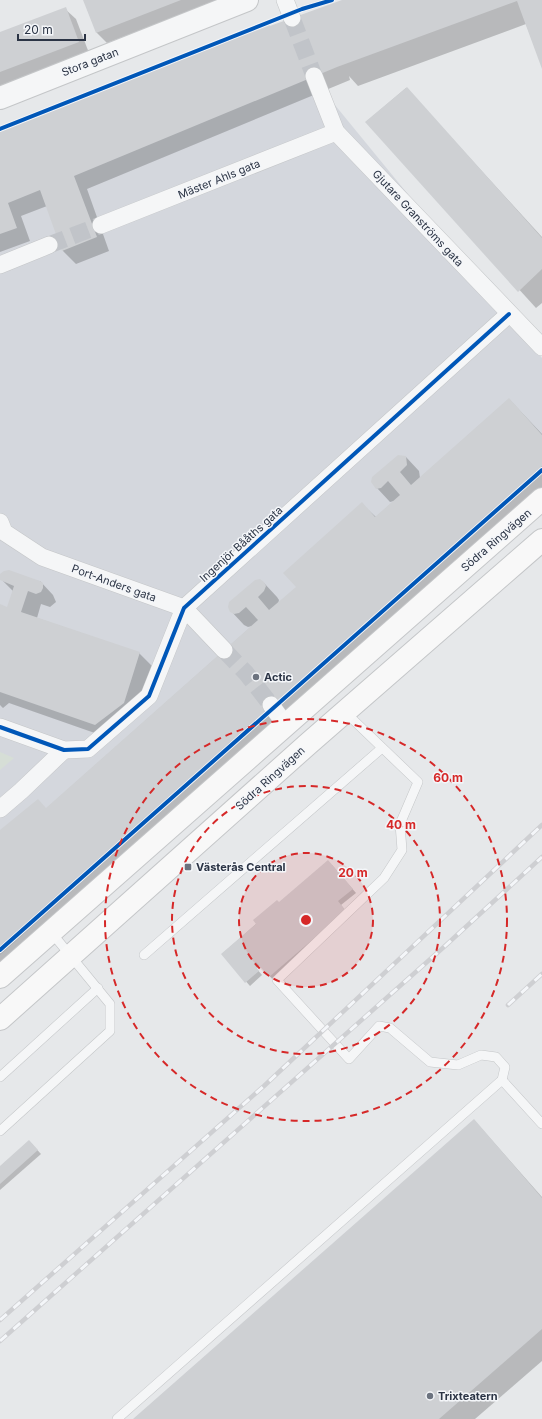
<svg xmlns="http://www.w3.org/2000/svg" width="542" height="1419" viewBox="0 0 542 1419" font-family="Inter,sans-serif">
	<style>
		.built { fill: #d4d7dd }
		.green { fill: #d6ded6 }
		.shadow { fill: #0003 }
		.building { fill: #ced0d3 }
		.lines { fill: none; stroke-linecap: round; stroke-linejoin: round }
		.minor-tunnel { stroke: #c1c4c9; stroke-width: 17; stroke-dasharray: 17 8; stroke-linecap: butt }
		.service-casing { stroke: #c4c6c8; stroke-width: 10 }
		.minor-casing { stroke: #c4c6c8; stroke-width: 18 }
		.tertiary-casing { stroke: #c4c6c8; stroke-width: 24 }
		.secondary-casing { stroke: #c4c6c8; stroke-width: 24 }
		.service { stroke: #f5f6f7; stroke-width: 9 }
		.minor { stroke: #f5f6f7; stroke-width: 17 }
		.tertiary { stroke: #f5f6f7; stroke-width: 22 }
		.secondary { stroke: #f8f8f8; stroke-width: 22 }
		.rail-casing { stroke: #cecfd2; stroke-width: 4.5 }
		.rail { stroke: #f4f6f9; stroke-width: 3; stroke-dasharray: 9; stroke-linecap: butt }
		.cycleway-casing { stroke: #f4f6f9; stroke-width: 6 }
		.cycleway { stroke: #0057b8; stroke-width: 4 }
		.ring { fill: none; stroke: #d62828; stroke-width: 2; stroke-dasharray: 7 5 }
		.poi-dot { fill: #6c737f; stroke: #f4f6f9; stroke-width: 1.5 }
		.labels { text-anchor: middle; dominant-baseline: central; stroke-width: 3; stroke-linejoin: round; paint-order: stroke }
		.street-label { font-size: 11px; fill: #2b3445; stroke: #f4f6f9 }
		.poi-label { font-size: 11px; font-weight: bold; fill: #2b3445; stroke: #f4f6f9; text-anchor: start }
		.centre { fill: #d62828; stroke: #f4f6f9; stroke-width: 2 }
		.ring-label { font-size: 12px; text-anchor: middle; font-weight: bold; fill: #d62828; stroke: #f4f6f9; stroke-width: 3; stroke-linejoin: round; paint-order: stroke }
	</style>
	<rect width="100%" height="100%" fill="#e6e8ea"/>
	<polygon class="built" points="267,22 542,358 542,470 0,955 0,127"/>
	<polygon class="green" points="0,752 14,758 0,770"/>
	<g class="shadow">
		<polygon points="84,0 219,0 107,43 97,33"/>
		<polygon points="345,0 542,0 542,66 526,24 358,86 349,76 350,80 87,189 109,251 76,264 63,251 47,206 21,216 30,241 0,252 0,132"/>
		<polygon points="65,9 76,19 89,53 0,86 0,33"/>
		<polygon points="406,88 542,237 542,303 536,308 366,122"/>
		<polygon points="509,399 542,434 542,491 0,971 0,832 46,809 252,626 248,627 244,625 231,611 264,583 277,597 279,600 278,604 297,587 362,504 376,517 394,501 390,502 377,488 406,457 419,471 420,478"/>
		<polygon points="1,579 40,581 53,595 56,602 50,607 41,604 37,618 139,653 153,667 137,716 109,738 9,703 3,708 0,705 0,605 8,608 13,591"/>
		<polygon points="332,865 356,893 341,905 349,915 273,980 260,965 256,968 262,975 250,986 222,954 280,903"/>
		<polygon points="474,1120 542,1197 542,1361 475,1419 134,1419"/>
		<polygon points="29,1141 41,1154 0,1190 0,1167"/>
	</g>
	<g class="building">
		<polygon points="83,0 181,0 96,33"/>
		<polygon points="342,0 542,0 542,69 517,1 337,67 74,176 97,237 62,251 40,190 8,203 17,228 0,234 0,131 195,53"/>
		<polygon points="66,7 79,42 0,72 0,32"/>
		<polygon points="407,87 542,238 542,269 518,292 365,122"/>
		<polygon points="509,398 542,435 542,466 0,946 0,830 38,799 46,808 258,620 246,607 239,613 234,614 230,612 228,607 229,602 255,580 260,579 264,582 266,586 264,591 258,597 269,610 296,587 283,573 362,502 375,517 400,495 388,481 381,488 376,489 371,482 372,477 398,455 406,456 407,465 400,472 411,485"/>
		<polygon points="9,570 40,581 43,583 43,588 41,592 36,594 28,591 21,612 140,652 124,703 95,725 0,692 0,604 7,607 14,586 0,580 0,574 4,571"/>
		<polygon points="328,860 353,889 338,901 346,911 269,977 256,962 254,964 259,971 245,983 221,954 256,924 253,920 277,900 279,902"/>
		<polygon points="474,1119 542,1198 542,1329 439,1419 133,1419"/>
		<polygon points="29,1140 38,1150 0,1184 0,1166"/>
	</g>
	<g class="lines">
		<g class="minor-tunnel">
			<polyline points="292,18 314,76"/>
			<polyline points="49,245 101,225"/>
			<polyline points="224,650 246,673 271,705"/>
		</g>
		<defs>
			<g id="service">
				<polyline points="144,955 382,748"/>
				<polyline points="0,1077 98,988"/>
				<polyline points="502,1080 542,1124"/>
				<polyline points="0,1131 110,1031 110,1004 51,932"/>
				<polyline points="117,1419 502,1080 505,1067 496,1057 481,1055 458,1065 430,1062 390,1028 379,1026 349,1059 277,980 384,878 402,850 400,824 418,782 345,712"/>
			</g>
			<g id="minor">
				<polyline points="285,0 292,18"/>
				<polyline points="314,76 336,132 542,347"/>
				<polyline points="101,225 336,132"/>
				<polyline points="0,265 49,245"/>
				<polyline points="0,522 4,532 42,557 184,608 224,650"/>
				<polyline points="271,705 285,724"/>
				<polyline points="0,727 64,750 88,749 149,696 184,608 509,314"/>
				<polyline points="0,809 21,791 64,750"/>
			</g>
			<polyline id="tertiary" points="0,98 247,0"/>
			<g id="secondary">
				<polyline points="0,977 542,499"/>
				<polyline points="0,1019 308,744 542,540"/>
			</g>
		</defs>
		<use href="#service" class="service-casing"/>
		<use href="#minor" class="minor-casing"/>
		<use href="#tertiary" class="tertiary-casing"/>
		<use href="#secondary" class="secondary-casing"/>
		<use href="#service" class="service"/>
		<use href="#minor" class="minor"/>
		<use href="#tertiary" class="tertiary"/>
		<use href="#secondary" class="secondary"/>
		<defs>
			<g id="rail">
				<polyline points="508,1005 542,974"/>
				<polyline points="0,1320 264,1086 542,825"/>
				<polyline points="0,1341 445,946 542,857"/>
			</g>
		</defs>
		<use href="#rail" class="rail-casing"/>
		<use href="#rail" class="rail"/>
		<defs>
			<g id="cycleway">
				<polyline points="0,129 302,9 332,0"/>
				<polyline points="0,727 64,750 88,749 149,696 184,608 509,314"/>
				<polyline points="0,950 542,470"/>
			</g>
		</defs>
		<use href="#cycleway" class="cycleway-casing"/>
		<use href="#cycleway" class="cycleway"/>
	</g>
	<circle cx="306" cy="920" r="67" fill="#d62828" fill-opacity=".12"/>
	<g class="ring">
		<circle cx="306" cy="920" r="67"/>
		<circle cx="306" cy="920" r="134"/>
		<circle cx="306" cy="920" r="201"/>
	</g>
	<g class="poi-dot">
		<circle cx="256" cy="677" r="4"/>
		<rect x="184" y="863" width="8" height="8" rx="2"/>
		<circle cx="430" cy="1396" r="4"/>
	</g>
	<g class="labels">
		<g class="street-label">
			<text transform="translate(90 62) rotate(-21)">Stora gatan</text>
			<text transform="translate(219 179) rotate(-22)">Mäster Ahls gata</text>
			<text transform="translate(418 218) rotate(47)">Gjutare Granströms gata</text>
			<text transform="translate(496 540) rotate(-41)">Södra Ringvägen</text>
			<text transform="translate(241 544) rotate(-42)">Ingenjör Bååths gata</text>
			<text transform="translate(114 583) rotate(20)">Port-Anders gata</text>
			<text transform="translate(270 778) rotate(-42)">Södra Ringvägen</text>
		</g>
		<g class="poi-label">
			<text x="264" y="677">Actic</text>
			<text x="196" y="867">Västerås Central</text>
			<text x="438" y="1396">Trixteatern</text>
		</g>
	</g>
	<circle cx="306" cy="920" r="6" class="centre"/>
	<g class="ring-label">
		<text x="448" y="782">60 m</text>
		<text x="401" y="829">40 m</text>
		<text x="353" y="877">20 m</text>
	</g>
	<path d="M18 34v6h67v-6" fill="none" stroke="#2b3445" stroke-width="2"/>
	<text x="24" y="34" font-size="12" fill="#2b3445" stroke="#f4f6f9" stroke-width="3" paint-order="stroke">20 m</text>
</svg>
